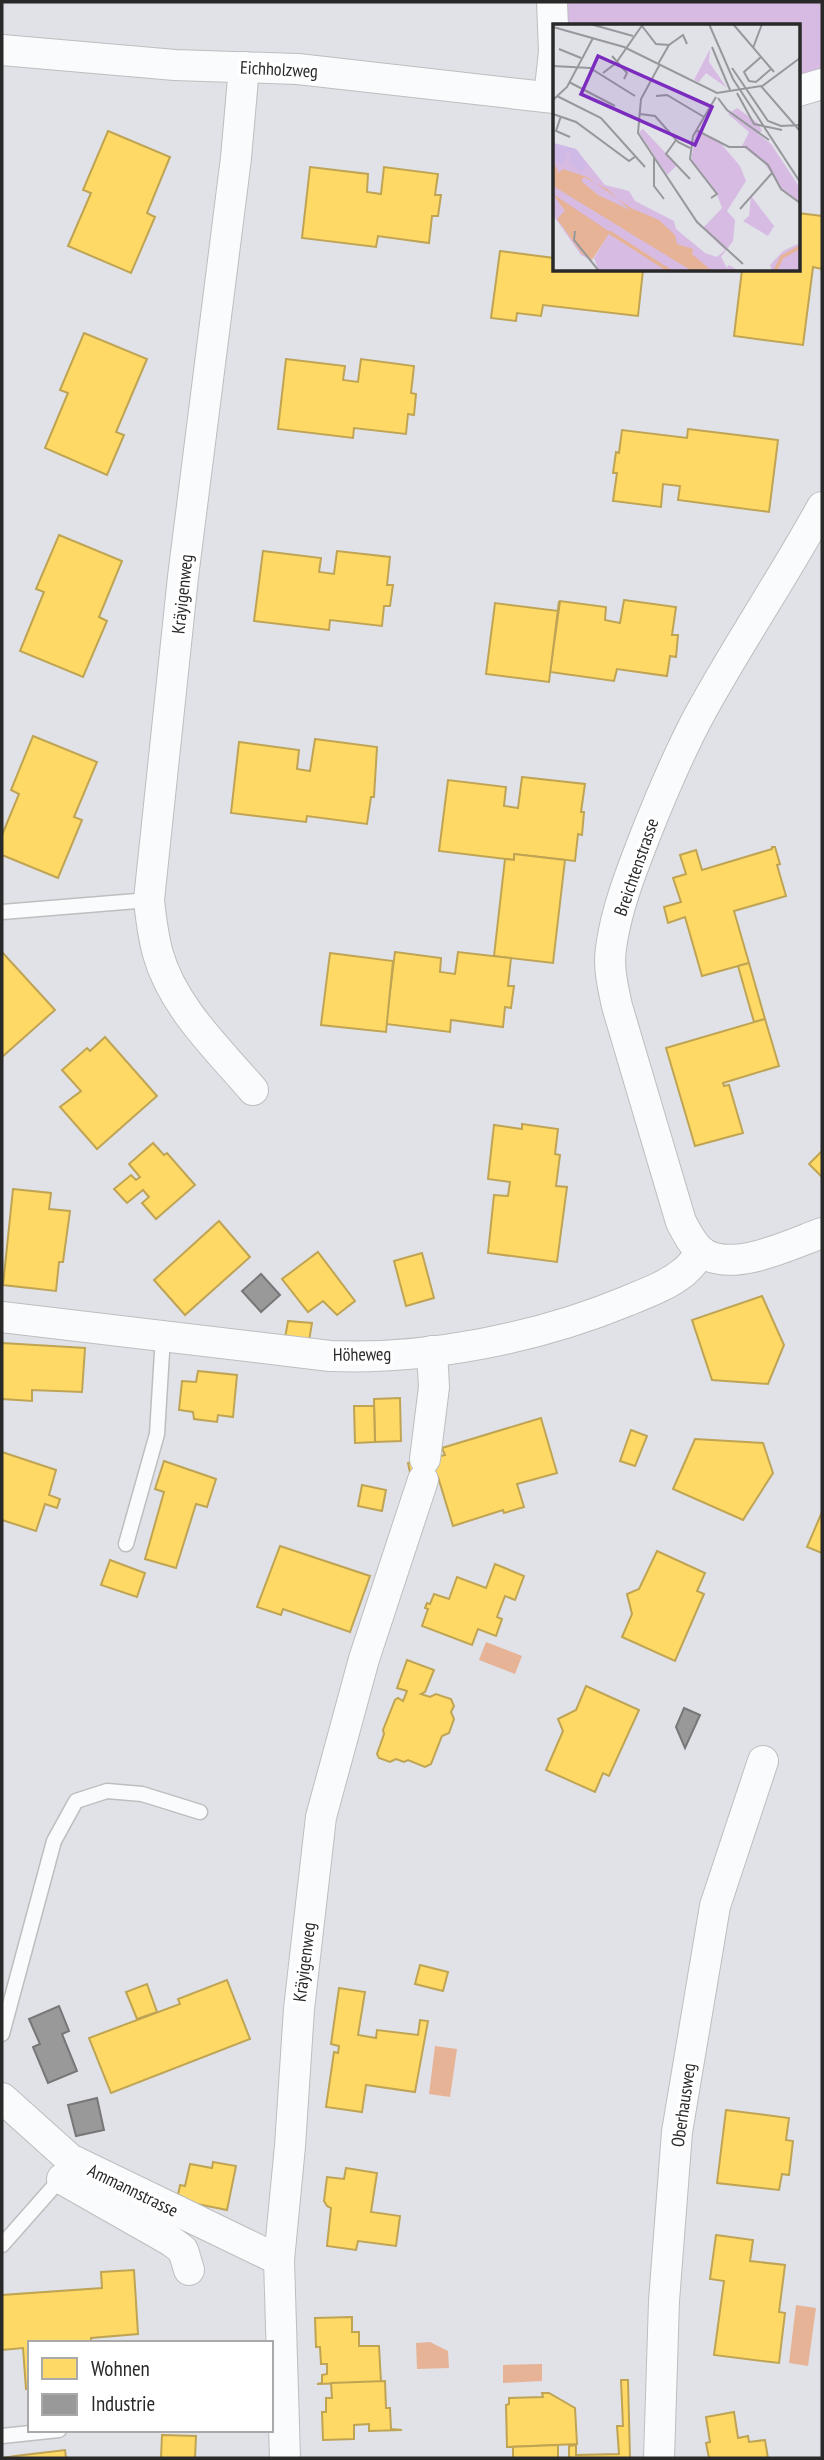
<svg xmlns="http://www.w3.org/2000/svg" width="824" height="2460" viewBox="0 0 824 2460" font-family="'PT Sans Narrow',sans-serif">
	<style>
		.green { fill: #d7bbe3 }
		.water { fill: #e6b397 }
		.homes { fill: #ffd966; stroke: #bfa454; stroke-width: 2 }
		.industry { fill: #999; stroke: #777; stroke-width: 2 }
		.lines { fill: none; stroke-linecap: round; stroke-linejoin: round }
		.lane-casing { stroke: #bdbebe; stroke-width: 17 }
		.street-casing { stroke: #bdbebe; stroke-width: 32 }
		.lane { stroke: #fafbfc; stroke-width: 14 }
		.street { stroke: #fafbfc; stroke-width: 30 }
		.labels { text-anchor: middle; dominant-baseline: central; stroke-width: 7; stroke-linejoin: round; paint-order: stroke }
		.street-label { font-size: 18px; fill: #292929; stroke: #fff }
		.inset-river { fill: none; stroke: #e6b397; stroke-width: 3.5 }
		.inset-road { fill: none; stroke: #97989c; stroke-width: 2 }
		.view { fill: #7b2cbf; fill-opacity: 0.15; stroke: #7b2cbf; stroke-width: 3.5 }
		.inset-edge { fill: none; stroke: #292929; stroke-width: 3.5 }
	</style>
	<rect width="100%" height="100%" fill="#e0e2e8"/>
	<polygon class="green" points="563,2 822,2 822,78 798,86 798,26 566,26"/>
	<g class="water">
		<polygon points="486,1642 522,1656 515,1674 479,1660"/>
		<polygon points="435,2046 457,2049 450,2097 429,2094"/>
		<polygon points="796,2305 816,2308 808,2366 789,2363"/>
		<polygon points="430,2342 448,2351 449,2368 417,2369 416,2343"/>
		<polygon points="542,2364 542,2381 503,2383 503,2365"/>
	</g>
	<g class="homes">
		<polygon points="108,131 170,157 147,213 155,217 131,273 68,246 91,193 83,190"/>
		<polygon points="310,167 368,174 367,192 381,194 384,167 438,174 435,195 441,195 438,216 432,216 429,243 378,236 376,247 302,238"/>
		<polygon points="798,213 822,216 822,269 813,267 803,345 734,336 742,270 798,270"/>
		<polygon points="500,251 554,258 554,270 643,270 638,316 543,305 541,316 517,313 516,321 491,318"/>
		<polygon points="84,333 147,359 116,432 124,435 107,475 45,448 68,393 60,390"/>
		<polygon points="286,359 345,366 343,380 358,382 361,359 414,366 411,393 416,394 414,415 408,414 406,434 354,428 353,438 278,429"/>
		<polygon points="688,429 778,440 769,512 678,500 680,486 663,484 661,507 613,501 617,473 613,473 616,452 619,453 622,430 687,438"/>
		<polygon points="59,535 122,561 99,617 107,621 83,677 20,651 44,592 36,589"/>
		<polygon points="263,551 321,558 319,572 334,574 337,551 390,557 387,585 393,585 390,606 384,606 382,626 330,620 329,630 254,621"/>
		<polygon points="624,600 676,607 672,635 678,635 676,657 670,656 667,676 617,669 614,681 550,672 560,601 606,607 605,620 620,623"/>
		<polygon points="559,601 549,682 486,674 495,603 558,611"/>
		<polygon points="33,736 97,762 74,817 82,820 58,878 2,855 2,835 19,794 11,790"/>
		<polygon points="315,739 377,747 374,797 371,797 367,824 307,816 306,822 231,813 239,742 299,750 297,769 310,771"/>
		<polygon points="522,777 585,784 581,812 584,812 582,835 578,834 575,861 514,854 514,860 439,851 448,780 506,787 504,806 518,808"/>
		<polygon points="772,847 775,847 780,864 777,865 786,896 734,911 749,963 702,976 685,917 668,923 664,907 681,902 673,878 686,874 680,855 696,850 702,870 772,849"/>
		<polygon points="514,854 565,860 553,963 494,956 505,859 514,860"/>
		<polygon points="2,952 55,1010 2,1057"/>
		<polygon points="395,952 441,958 440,972 455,974 458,952 511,958 508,986 514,986 511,1008 505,1007 503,1027 451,1020 450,1032 386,1024"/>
		<polygon points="330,953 393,961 386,1032 321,1025"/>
		<polygon points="749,963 765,1019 754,1022 738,966"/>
		<polygon points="765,1019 779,1066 723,1083 724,1086 729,1085 743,1133 695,1146 666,1048"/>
		<polygon points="105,1037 157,1096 97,1149 60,1107 81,1091 62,1070 87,1048 90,1051"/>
		<polygon points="522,1124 558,1129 555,1154 560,1155 556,1186 567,1187 557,1262 488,1253 494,1195 508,1196 510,1182 488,1179 494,1125 522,1129"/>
		<polygon points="153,1143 164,1155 167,1153 195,1185 156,1219 142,1203 149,1197 143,1190 127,1203 114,1189 131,1175 136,1180 140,1177 129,1164"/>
		<polygon points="822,1151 822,1177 809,1164"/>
		<polygon points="13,1189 51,1193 49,1209 70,1211 63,1262 59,1262 56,1291 3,1285"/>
		<polygon points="219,1221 250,1257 185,1315 154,1280"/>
		<polygon points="318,1252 355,1301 337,1315 323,1301 308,1312 282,1279"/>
		<polygon points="422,1253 434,1298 406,1306 394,1261"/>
		<polygon points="762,1296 784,1345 768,1384 712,1380 692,1320"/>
		<polygon points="288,1321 312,1323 309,1341 285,1338"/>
		<polygon points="2,1343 85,1348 82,1392 32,1390 32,1401 2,1399"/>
		<polygon points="198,1371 237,1375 233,1417 218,1415 217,1422 194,1419 193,1412 179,1410 182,1381 196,1382"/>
		<polygon points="400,1398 401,1441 375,1442 374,1399"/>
		<polygon points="354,1406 374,1406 375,1442 355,1443"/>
		<polygon points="541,1418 557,1473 517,1484 524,1507 504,1513 503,1510 453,1526 438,1477 412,1482 408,1463 445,1455 442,1448"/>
		<polygon points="631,1430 647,1436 635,1466 620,1461"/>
		<polygon points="695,1439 763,1443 773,1473 743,1520 673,1489"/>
		<polygon points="2,1452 56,1470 49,1495 60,1499 57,1508 45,1504 36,1531 2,1520"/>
		<polygon points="164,1461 216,1479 207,1507 196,1504 176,1568 145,1559 164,1492 155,1489"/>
		<polygon points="362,1485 386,1490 382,1511 358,1506"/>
		<polygon points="822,1512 822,1553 807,1547"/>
		<polygon points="280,1546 370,1576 350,1632 283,1609 281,1615 257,1607"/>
		<polygon points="657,1551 705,1573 697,1591 704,1594 675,1661 622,1637 632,1614 627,1594 639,1589"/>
		<polygon points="110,1560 145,1573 137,1597 101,1585"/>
		<polygon points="495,1564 524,1576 515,1600 505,1596 497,1617 502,1619 496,1636 478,1629 472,1645 422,1626 428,1609 425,1608 427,1603 430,1604 434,1594 449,1599 457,1577 486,1588"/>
		<polygon points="407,1660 434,1670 425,1692 421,1694 430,1697 436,1694 451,1699 454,1706 451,1712 454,1719 449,1733 442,1736 431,1764 425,1767 408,1760 404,1762 396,1759 390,1762 379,1758 377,1754 384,1734 383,1730 395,1700 398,1698 403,1701 407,1691 397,1688"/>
		<polygon points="586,1686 639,1710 609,1776 603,1773 595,1792 546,1770 563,1731 558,1719 576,1710"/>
		<polygon points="420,1965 448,1972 443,1991 415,1984"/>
		<polygon points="227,1980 250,2039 111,2093 89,2038 180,2004 178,1999"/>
		<polygon points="147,1984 157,2012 137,2019 126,1992"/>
		<polygon points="339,1988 365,1992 358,2035 376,2038 377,2030 418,2035 420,2020 428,2021 415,2092 366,2085 362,2112 326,2107 334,2052 338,2053 339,2046 331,2044"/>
		<polygon points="726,2110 789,2118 786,2140 793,2141 789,2175 782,2174 779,2190 717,2183"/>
		<polygon points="213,2162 236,2166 227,2210 177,2200 180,2185 185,2186 190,2164 212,2168"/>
		<polygon points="346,2168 377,2173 371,2212 400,2216 396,2246 358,2241 356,2250 327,2246 331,2208 327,2206 324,2201 327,2177 344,2179"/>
		<polygon points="716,2235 753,2240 750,2261 785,2265 779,2312 785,2313 779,2363 714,2355 724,2281 710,2279"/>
		<polygon points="134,2270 138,2334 91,2338 91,2343 30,2343 30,2388 26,2389 23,2348 2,2350 2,2295 102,2288 101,2272"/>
		<polygon points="352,2317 352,2332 359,2332 359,2346 379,2346 381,2382 317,2384 322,2383 322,2375 327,2374 327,2364 321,2364 320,2347 316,2347 315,2318"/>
		<polygon points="621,2380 628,2380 630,2458 569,2458 569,2446 576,2445 576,2455 619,2454 617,2426 623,2426"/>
		<polygon points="385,2381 386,2408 390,2408 391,2429 402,2430 369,2431 369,2424 354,2425 354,2439 323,2440 322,2412 326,2412 326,2398 332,2398 331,2383"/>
		<polygon points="542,2393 549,2393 575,2408 577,2444 507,2447 506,2405 509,2404 509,2398 543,2397"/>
		<polygon points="734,2412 738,2438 748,2436 749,2442 765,2440 768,2458 709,2458 706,2443 710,2442 706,2417"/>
		<polygon points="162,2435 196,2436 195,2458 161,2458"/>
		<polygon points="558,2445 558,2458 513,2458 513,2447 507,2447"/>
		<polygon points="65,2450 66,2458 3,2458 15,2456"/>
	</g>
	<g class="industry">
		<polygon points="261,1274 280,1295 261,1312 242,1291"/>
		<polygon points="684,1708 700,1715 685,1748 676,1727"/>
		<polygon points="59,2006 69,2031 62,2034 77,2071 48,2083 33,2047 40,2044 29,2019"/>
		<polygon points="97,2098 104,2130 76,2136 68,2105"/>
	</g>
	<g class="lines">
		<defs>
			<g id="lane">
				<polyline points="2,912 149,900"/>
				<polyline points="126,1544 157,1434 163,1336"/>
				<polyline points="2,2034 54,1841 76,1801 107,1791 142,1794 200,1812"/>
				<polyline points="2,2245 63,2176"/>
				<polyline points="2,2436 59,2430"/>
			</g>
			<g id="street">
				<polyline points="2,50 175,65 298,69 554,98"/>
				<path d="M244 67 236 158 183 577 149 900C151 919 153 936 158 954 173 1007 218 1049 253 1090"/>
				<polyline points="798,91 822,84"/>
				<polyline points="549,97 554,52 552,2"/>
				<path d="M822 507C784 576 740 641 702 710 680 750 662 793 645 836 631 872 616 910 611 948 608 968 613 987 617 1006L681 1222C687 1233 693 1246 703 1253 734 1273 791 1244 822 1233"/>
				<path d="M2 1317 330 1356C427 1360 538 1338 627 1301 647 1293 668 1285 684 1272 691 1266 696 1259 702 1252"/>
				<polyline points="425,1459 434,1387 432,1351"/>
				<polyline points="2,2098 70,2159 279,2260"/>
				<polyline points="62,2179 171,2241 183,2250 189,2270"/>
				<polyline points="285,2458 279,2260 290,2146 299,2009 321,1817 364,1659 423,1480"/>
				<polyline points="659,2458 664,2301 677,2132 715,1906 763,1761"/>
			</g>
		</defs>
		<use href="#lane" class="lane-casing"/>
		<use href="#street" class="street-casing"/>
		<use href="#lane" class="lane"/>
		<use href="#street" class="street"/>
	</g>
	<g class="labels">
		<g class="street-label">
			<text transform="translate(279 69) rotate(3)">Eichholzweg</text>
			<text transform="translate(182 594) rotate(-84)">Kräyigenweg</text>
			<text transform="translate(636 867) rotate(-71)">Breichtenstrasse</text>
			<text transform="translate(362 1354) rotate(-1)">Höheweg</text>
			<text transform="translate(304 1962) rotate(-83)">Kräyigenweg</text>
			<text transform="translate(683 2105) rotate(-82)">Oberhausweg</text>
			<text transform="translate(133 2190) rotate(26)">Ammannstrasse</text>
		</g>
	</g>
	<g transform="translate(553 24)">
		<rect width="247" height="247" fill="#e0e2e8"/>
		<path d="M157 25 156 38 174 64 153 49 146 58 141 56ZM184 84 205 99 209 107 205 110 218 120 247 164V179L228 164 212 140 189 122 196 108 175 90ZM90 105 124 141 114 151 86 108ZM143 107 165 116 187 142 193 157 174 187 182 196 180 217 168 233 174 244 176 241 186 247H46L41 234 56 209 26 191 9 190 10 204 39 237 28 231 0 191V119L23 125 52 161 76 167 82 177 121 197 123 205 152 229 164 233 172 226 150 204 169 184 163 168 138 138ZM198 172 221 202 215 212 190 197 196 192ZM247 219V247H219L217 241 230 227Z" fill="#d7bbe3"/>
		<path d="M0 119 23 125 35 142 28 148 15 137 19 130 14 128 9 140 0 135Z" fill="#cfb9e7"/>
		<path d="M0 137 6 149 10 145 34 153 78 184 106 196 122 211 124 220 140 225 139 230 159 247H139L0 162ZM31 153 54 165 77 186 45 171 28 157ZM0 170 57 208 39 236 29 230 4 195 12 187Z" fill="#e6b397" fill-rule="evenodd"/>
		<path class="inset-river" d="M56 208 117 247M222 247 229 233 247 223"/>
		<path class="inset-road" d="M37 0 80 12M156 0 180 55 247 158M180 0 221 48M89 2 103 20 116 21M0 3 71 23 164 69 208 62 247 107M159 23 177 66M200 24 209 0M6 25 28 34M59 32 74 49 71 55M208 33 191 48 196 57 203 58 218 45M105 40 116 21 130 11 134 20M107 40 88 75 85 109 144 198 190 240M0 42 37 44 82 72M179 44 215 97 228 102 247 101M50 49 63 39 90 0M16 58 62 82M208 63 247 34M184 69 201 100 229 106M4 72 48 94 92 143M103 72 114 71 151 93M165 74 174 86 216 116M0 76 14 63 40 14M0 90 23 98 76 137 83 132M87 90 102 92 125 118 137 124M8 92 3 107 17 113M143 106 176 123H193L215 141 228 165 247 179M123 116 113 130 137 155M101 134V162L111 175M158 174 164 170 137 135 140 112 163 73M187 185 219 149M22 207 21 216 46 247"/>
		<path class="view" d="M45 32 159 83 142 121 28 70Z"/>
		<rect width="247" height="247" class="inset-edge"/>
	</g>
	<rect width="824" height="2460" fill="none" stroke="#292929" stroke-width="7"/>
	<rect x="28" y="2341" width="245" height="91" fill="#ffffff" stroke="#a9a9a9" stroke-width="2"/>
	<rect x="42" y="2358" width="35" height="21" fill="#ffd966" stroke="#a9a9a9" stroke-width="2"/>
	<text x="91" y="2376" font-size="21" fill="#292929">Wohnen</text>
	<rect x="42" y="2394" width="35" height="21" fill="#999999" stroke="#a9a9a9" stroke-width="2"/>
	<text x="91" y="2411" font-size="21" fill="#292929">Industrie</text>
</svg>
